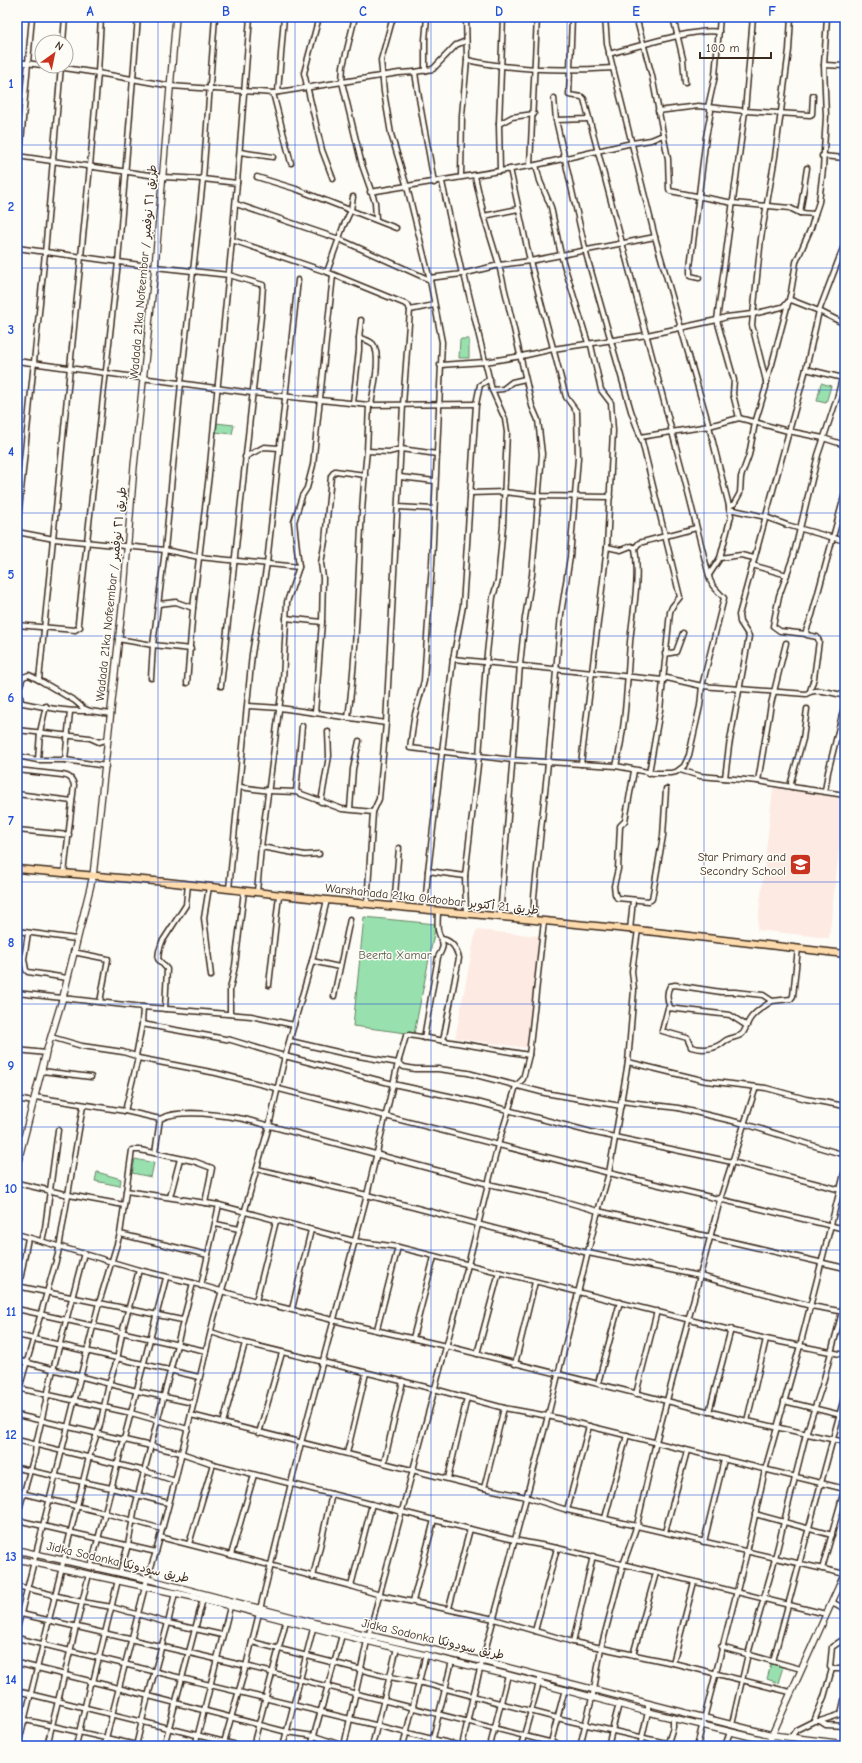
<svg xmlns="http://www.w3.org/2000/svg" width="862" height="1763" viewBox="0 0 862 1763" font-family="'Comic Neue','Playpen Sans Arabic',sans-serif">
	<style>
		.built { fill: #fdebe3 }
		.green { fill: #98e0ae; stroke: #6a8566 }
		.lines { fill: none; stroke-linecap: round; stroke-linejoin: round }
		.street-casing { stroke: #3b2a1e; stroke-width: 7 }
		.secondary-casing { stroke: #3b2a1e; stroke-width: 8 }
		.primary-casing { stroke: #3b2a1e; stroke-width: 9 }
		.street { stroke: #fdfcf7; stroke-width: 4 }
		.secondary { stroke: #fdfcf7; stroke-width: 5.5 }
		.primary { stroke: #fedbac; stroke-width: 6 }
		.grid { fill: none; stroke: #1d4ed8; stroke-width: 1; stroke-opacity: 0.55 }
		.labels { text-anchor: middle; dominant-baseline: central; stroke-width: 3; stroke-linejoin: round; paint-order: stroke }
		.street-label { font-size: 12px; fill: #3b2a1e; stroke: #fdfcf7 }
		.poi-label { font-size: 12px; fill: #3b2a1e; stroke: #fdfcf7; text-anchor: end }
		.park-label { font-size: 12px; fill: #525842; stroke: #fdfcf7 }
		.neatline { fill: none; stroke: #1d4ed8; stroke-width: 1.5 }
		.grid-label { font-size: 13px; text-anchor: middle; font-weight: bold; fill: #1d4ed8 }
	</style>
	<rect width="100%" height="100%" fill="#fdfcf7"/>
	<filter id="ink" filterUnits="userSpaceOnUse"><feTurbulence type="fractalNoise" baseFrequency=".025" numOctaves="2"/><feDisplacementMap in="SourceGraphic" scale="8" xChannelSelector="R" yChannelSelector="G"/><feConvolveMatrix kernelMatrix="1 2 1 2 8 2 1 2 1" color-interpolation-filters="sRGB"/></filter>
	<g filter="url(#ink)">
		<g class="built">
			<polygon points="773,788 845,798 829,938 757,930"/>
			<polygon points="476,930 540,936 527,1048 455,1038"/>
		</g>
		<g class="green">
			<polygon points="460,339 469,339 469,358 459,358"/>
			<polygon points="821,383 831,386 826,403 817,401"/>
			<polygon points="216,423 234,425 232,434 215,432"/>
			<polygon points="364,917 436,924 414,1034 353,1026"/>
			<polygon points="135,1159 154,1163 151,1177 132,1173"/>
			<polygon points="97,1172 121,1179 120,1186 95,1181"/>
			<polygon points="771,1664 783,1667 778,1683 767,1679"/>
		</g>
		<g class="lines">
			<defs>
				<g id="street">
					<path d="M101 17 98 73 171 86 273 93 399 73 415 72C420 109 428 145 434 183"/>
					<polyline points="319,17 304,73 322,150 333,179"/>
					<polyline points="355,17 343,66 342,82 362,165 375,202 376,219"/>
					<polyline points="393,17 381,60 384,92 391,134 407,187 430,280 442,342 432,564 424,681 414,718 410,748 513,760 616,766 653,773 671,773 676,772 684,766 689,755 700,706 702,686 724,598 713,586 710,580 685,481 584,99 582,97 569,95 572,17"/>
					<polyline points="605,17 607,44 655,237 709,426 729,506 731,516 720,558 709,575"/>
					<polyline points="636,17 652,76 668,159 669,189 670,191 733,203 790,208 800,213 815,214 819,202 823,169 826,116 824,65 827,17"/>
					<polyline points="673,17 683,59 685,83"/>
					<polyline points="63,42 65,17"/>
					<path d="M609 54C633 48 697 27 719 32"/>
					<path d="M467 60C512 70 567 71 613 68"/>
					<polyline points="17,62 42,65"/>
					<polyline points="824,65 845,66"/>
					<polyline points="51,66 98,73 90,166 39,680 75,701 83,708 90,711 111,714"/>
					<polyline points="425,71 425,40 427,17"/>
					<polyline points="415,72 433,69 456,45 466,41"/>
					<polyline points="278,92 284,17"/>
					<polyline points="273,93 291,163"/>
					<polyline points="554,98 556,120 587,257 631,411 642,441 680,597 672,607 670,612 660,710 649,773"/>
					<polyline points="658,111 698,106 745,111 810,115 812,114 813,96"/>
					<polyline points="556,120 589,119"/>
					<polyline points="499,124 512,117 534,114"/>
					<polyline points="240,152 273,157"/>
					<polyline points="17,156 163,177 203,179 237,183 232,240 327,272 408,305 410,310 403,405 386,723 379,799 373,812 367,904"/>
					<polyline points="822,156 845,158"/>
					<polyline points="530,165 537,17"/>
					<polyline points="536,165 540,181 551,207 561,255 588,343 591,345 601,390 611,403 613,431 607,547 581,764"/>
					<polyline points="510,169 530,261 566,397 577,412 578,458 570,557 561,614 548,763 534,897 534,920"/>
					<polyline points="500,171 499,124 503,17"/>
					<polyline points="461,176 462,115 467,60 466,17"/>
					<polyline points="475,176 484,216 499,265 532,406 538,420 542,454 532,575 525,618 520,665 500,917"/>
					<polyline points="257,177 296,189 396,228"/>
					<polyline points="442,182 462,274 464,274 492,390 505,419 507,432 503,525 498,580 493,597 486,663 479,756 465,876 466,913"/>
					<polyline points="237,183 250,17"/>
					<polyline points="17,188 32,17"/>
					<polyline points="370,192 536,165 632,143 651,140 663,135"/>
					<polyline points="236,204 339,239 430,280"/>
					<polyline points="800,213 807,168"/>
					<polyline points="484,216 518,209"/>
					<polyline points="17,248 155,267 229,275 263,285 261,316 221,686"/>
					<polyline points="327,272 343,227 351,210 353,197"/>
					<polyline points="429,278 462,274 499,265 530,261 655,237"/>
					<polyline points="699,278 690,276 690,267 706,137 711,111 708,107 715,76 720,17"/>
					<polyline points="410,310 434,305"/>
					<path d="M359 338C364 339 369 340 373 344 382 355 373 391 371 405"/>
					<polyline points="17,361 252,393 369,405 476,404"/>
					<polyline points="440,365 485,362 522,356 553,349 647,335 717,320 726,317 753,314 782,307 791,300 819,311 845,324"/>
					<polyline points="806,369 843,378"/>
					<polyline points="766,381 752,325 761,238 775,157 789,50 791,17"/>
					<polyline points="492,390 503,389 512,382 525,379"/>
					<polyline points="353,403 359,350 359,338 361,320"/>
					<polyline points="739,418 733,394 734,380 717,320 745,111 753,17"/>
					<polyline points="640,437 709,426 739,418 788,431 823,438 845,445"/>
					<polyline points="367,451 369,405"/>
					<polyline points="245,457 264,447 279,448"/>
					<polyline points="400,477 435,481"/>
					<polyline points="470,493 504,492 539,496 610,497"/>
					<polyline points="729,506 734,504 740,493 741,477 749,455 755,423 766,387 766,381 772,364 791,292 796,262 811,228 815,214"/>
					<polyline points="398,507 434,509"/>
					<polyline points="729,509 766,517 787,525 845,541"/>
					<polyline points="17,530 45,253 61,66"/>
					<polyline points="17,532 54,539 165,550 199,557 299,567"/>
					<polyline points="607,547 621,550 631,546 635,548 639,543 696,528"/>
					<polyline points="720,558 741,555 754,558"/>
					<polyline points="752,565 787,575"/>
					<polyline points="159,604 176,602 193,608"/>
					<polyline points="286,618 322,622"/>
					<polyline points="17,625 75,630 80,627 78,623 118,262 138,17"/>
					<polyline points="806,634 780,631 773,626 779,596 793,557 818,455 837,398 845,367"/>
					<polyline points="118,639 153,645 191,649"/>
					<polyline points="665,654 676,652 683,633"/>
					<path d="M453 659 663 680 667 678 702 686 806 694C817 687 833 693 845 696"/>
					<polyline points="151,678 153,645 165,550 181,383 203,179 215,17"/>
					<polyline points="187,683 193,608 209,475 232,240"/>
					<polyline points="810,691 814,678 819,641 817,637 807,635 806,631 812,615 845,493"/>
					<path d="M17 702C40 706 64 712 88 711"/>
					<polyline points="21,703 19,688 23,677 29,675 39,680"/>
					<polyline points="248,706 280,708 386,723"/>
					<polyline points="807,709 803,739 791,782 792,787 845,795"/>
					<polyline points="315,713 322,622 323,578 321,563 325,541 331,476 335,471 365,475"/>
					<path d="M348 718C360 629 357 540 367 451L389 452 401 449 437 454"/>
					<polyline points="17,730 90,738 99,742 108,739"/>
					<polyline points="838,733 845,735"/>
					<polyline points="17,756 38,760 65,760 106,766"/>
					<polyline points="38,760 40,732 46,706"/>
					<polyline points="65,760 70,712"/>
					<path d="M616 766C626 726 627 683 630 642 633 610 640 580 635 548"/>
					<path d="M17 770 62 775C69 776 72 778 74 785L64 874"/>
					<polyline points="680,770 700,776 758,781 771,704 786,643"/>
					<polyline points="634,771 625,821 620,826 618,869 614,886 615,894 617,898 649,901 652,899 663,836 666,789"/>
					<polyline points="725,778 729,746 749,636 740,622 739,615 806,369 819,311 845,243"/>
					<polyline points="758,781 792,787"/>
					<polyline points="240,787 269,791 296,792 342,809 373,812"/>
					<polyline points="825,791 828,772 845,703"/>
					<polyline points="296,792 302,726"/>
					<polyline points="17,794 72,801"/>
					<polyline points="321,802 329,756 328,732"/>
					<polyline points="350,809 353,769 359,741"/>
					<polyline points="17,830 69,835"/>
					<polyline points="261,847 305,855 319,854"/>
					<polyline points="428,871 465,876"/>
					<polyline points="209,887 204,918 211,976"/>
					<polyline points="229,889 252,654 267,563 298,280"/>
					<polyline points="257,892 261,847 283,680 287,602 299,567 294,522 302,496 307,488 313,465 333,275"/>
					<polyline points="394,906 399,848"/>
					<polyline points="425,909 428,871 442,752 453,659 463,606 476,404 480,385 490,379"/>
					<polyline points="630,930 633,900"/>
					<polyline points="638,930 632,971 634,990 628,1062 706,1081 766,1088 806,1099 845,1106"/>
					<polyline points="17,931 76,939"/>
					<polyline points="28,933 24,959 26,970 28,972 67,978"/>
					<path d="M442 939C453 941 456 949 459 958L443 1041"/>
					<polyline points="73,952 108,959 100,1002"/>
					<polyline points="312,961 339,967"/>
					<polyline points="269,985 279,895"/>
					<polyline points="17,993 143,1007 251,1016 294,1025"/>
					<polyline points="334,996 350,919"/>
					<path d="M670 1007C667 1000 666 993 670 986L675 985 721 992H735L763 995 772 1001 791 999 793 996 798 948"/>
					<polyline points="165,1009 167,969 158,959 159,951 162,942 186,905 188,884"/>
					<polyline points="230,1014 230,989 235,966 244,891"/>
					<polyline points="142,1024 231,1040 277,1054 393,1084 477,1102 591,1132 732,1162 845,1191"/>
					<path d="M747 1026 730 1015 668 1008 662 1031 687 1038 691 1047C700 1050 712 1050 721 1044 724 1042 725 1040 729 1039 733 1037 740 1037 743 1033 746 1029 747 1023 750 1019 755 1011 765 1006 772 1001"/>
					<polyline points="51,1037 82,1046 123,1052 136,1056"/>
					<path d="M424 1038 438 957C447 942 441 943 438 930 437 924 438 917 438 910"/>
					<polyline points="290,1041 342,1053 398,1063 404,1067 415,1069 438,1069 468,1073 545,1093 621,1106"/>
					<polyline points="17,1050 46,1053"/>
					<polyline points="138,1058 216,1073 609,1173 845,1229"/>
					<polyline points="42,1071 91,1077"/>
					<path d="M35 1097 125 1111 160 1119C180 1108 222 1115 244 1119L488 1184 549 1197 598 1211 845 1268"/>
					<polyline points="17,1099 33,1102"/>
					<polyline points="621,1101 678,1108 745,1124 818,1147 838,1153 845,1153"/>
					<polyline points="125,1111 138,1058 136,1056 142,1024 143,1007"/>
					<polyline points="155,1153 160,1119"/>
					<polyline points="257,1169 367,1195 588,1253 700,1276 811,1306 845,1312"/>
					<polyline points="17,1183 69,1195 124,1205"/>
					<polyline points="126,1191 219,1205 354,1241 398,1247 766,1339 845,1355"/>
					<polyline points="170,1197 180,1159"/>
					<polyline points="216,1224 239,1229"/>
					<polyline points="17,1234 139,1270 193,1283 256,1301 353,1325 446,1346 747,1421 845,1442"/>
					<polyline points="120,1234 208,1255"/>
					<polyline points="42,1241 45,1228 58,1130"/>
					<polyline points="17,1286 182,1320"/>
					<polyline points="19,1286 28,1238"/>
					<polyline points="201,1286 219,1205"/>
					<polyline points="256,1301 276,1221"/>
					<polyline points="17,1309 206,1351"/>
					<polyline points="292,1309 311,1230"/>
					<polyline points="377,1329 398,1247"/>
					<polyline points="211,1332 245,1343 434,1389 504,1408 548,1416 845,1489"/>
					<polyline points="17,1335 199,1377"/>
					<polyline points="413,1338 434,1257"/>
					<polyline points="477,1354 499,1272"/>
					<polyline points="17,1360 137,1391 193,1403"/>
					<polyline points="515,1364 535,1282"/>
					<polyline points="598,1383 620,1302"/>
					<polyline points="17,1388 131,1413 188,1429"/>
					<polyline points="636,1394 657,1311"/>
					<polyline points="17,1396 58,1254 83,1106"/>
					<polyline points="784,1401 845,1416"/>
					<polyline points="709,1412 731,1329"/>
					<polyline points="17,1415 181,1453 213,1464 434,1520 514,1540 557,1548 826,1614"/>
					<polyline points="191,1415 484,1488 526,1497 567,1510 845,1574"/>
					<polyline points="747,1421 766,1339"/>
					<polyline points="223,1423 245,1343"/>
					<polyline points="259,1433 282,1353"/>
					<polyline points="17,1440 145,1471 175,1481"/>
					<polyline points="347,1453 366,1373"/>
					<polyline points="384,1463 403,1381"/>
					<polyline points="17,1468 111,1488 168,1503"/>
					<polyline points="448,1478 467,1398"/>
					<polyline points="484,1488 504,1408"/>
					<polyline points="17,1492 105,1513 162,1529"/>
					<polyline points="567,1510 589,1426"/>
					<polyline points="755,1514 832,1535"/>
					<polyline points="17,1517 35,1453 36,1444 53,1370 84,1253"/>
					<polyline points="605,1518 627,1435"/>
					<polyline points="17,1520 156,1552"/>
					<polyline points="665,1532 687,1451"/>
					<polyline points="160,1537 351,1586 380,1595 494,1619 573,1642 673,1663 790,1692"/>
					<polyline points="704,1542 724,1460"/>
					<polyline points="189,1544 213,1464"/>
					<polyline points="231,1555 254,1475"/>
					<polyline points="91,1566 166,1278"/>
					<polyline points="822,1569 845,1487"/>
					<polyline points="120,1573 128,1545 135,1507 193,1283"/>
					<polyline points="313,1577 332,1494"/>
					<polyline points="17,1586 82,1602 112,1607 168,1623 222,1635"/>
					<polyline points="351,1586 372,1504"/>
					<polyline points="413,1601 434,1520"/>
					<polyline points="832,1602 845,1609"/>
					<polyline points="449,1608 470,1529"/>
					<polyline points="17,1613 246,1666 565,1746"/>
					<polyline points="17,1629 99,1303 120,1234 132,1150 140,1150 193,1161 212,1168 205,1203"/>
					<polyline points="535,1631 557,1548"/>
					<polyline points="17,1638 461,1746"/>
					<polyline points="252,1642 390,1677 427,1684 557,1718 679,1746"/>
					<polyline points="573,1642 593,1556"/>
					<polyline points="721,1647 801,1669"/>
					<polyline points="633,1655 656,1573"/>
					<polyline points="773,1661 845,1394"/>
					<polyline points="17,1663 118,1688 287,1732 314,1736 344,1746"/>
					<polyline points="673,1663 694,1582"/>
					<polyline points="832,1669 845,1669"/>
					<polyline points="17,1691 241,1746"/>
					<polyline points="841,1714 845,1696"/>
					<polyline points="17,1718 141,1746"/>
					<polyline points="814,1721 824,1697 832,1669 830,1667 832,1647 841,1641 845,1643"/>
					<polyline points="820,1721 845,1713"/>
					<polyline points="732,1724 748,1654 773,1566 806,1434 822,1386 845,1301"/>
					<polyline points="791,1737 796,1730 814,1721 820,1721 826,1725 845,1726"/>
					<polyline points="17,1744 27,1746"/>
					<polyline points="18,1746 89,1457 100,1425 109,1384 117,1360 122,1333 139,1270"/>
					<polyline points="47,1746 89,1574"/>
					<polyline points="76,1746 90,1684 93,1682 118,1580"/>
					<polyline points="104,1746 147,1579 156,1552 175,1481 214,1318 269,1126 285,1056 312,961 327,900"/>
					<polyline points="136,1746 148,1696 168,1623 175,1593"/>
					<polyline points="164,1746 203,1599"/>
					<polyline points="195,1746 230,1607"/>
					<polyline points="223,1746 246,1666 301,1443 367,1195 398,1063 406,1036 409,1035 529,1055"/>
					<polyline points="253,1746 286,1621"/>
					<polyline points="283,1746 314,1625"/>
					<polyline points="311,1746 342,1635"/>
					<polyline points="344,1746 367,1641 468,1265 498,1145 516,1086 523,1079 529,1055 544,921"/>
					<polyline points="372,1746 397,1648"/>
					<polyline points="403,1746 426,1654"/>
					<polyline points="431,1746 452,1661"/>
					<polyline points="462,1746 473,1696 548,1416 598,1211 609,1173 628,1062"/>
					<polyline points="490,1746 508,1675"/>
					<polyline points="521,1746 541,1676"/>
					<polyline points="550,1746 565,1689"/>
					<polyline points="580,1746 594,1690 601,1648 623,1565 637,1525 656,1442 720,1200 756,1087"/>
					<polyline points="608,1746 619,1704"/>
					<polyline points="640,1746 648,1712 648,1704"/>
					<polyline points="667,1746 673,1727 673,1718"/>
					<polyline points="697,1746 747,1552 765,1470 800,1346 845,1170"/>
					<polyline points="725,1746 730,1732"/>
				</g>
				<g id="secondary">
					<polyline points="17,1165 46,1053 63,997 93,876 124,590 134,466 155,267 176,17"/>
					<polyline points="17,1550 147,1579 315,1623 482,1661 772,1735 845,1744"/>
					<polyline points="17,1559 203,1599 342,1635 508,1675 648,1712 769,1741 808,1746"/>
					<polyline points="767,1746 845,1573"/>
				</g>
				<polyline id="primary" points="17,869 166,882 327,900 638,930 845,954"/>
			</defs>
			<use href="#street" class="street-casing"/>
			<use href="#secondary" class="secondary-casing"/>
			<use href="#primary" class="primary-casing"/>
			<use href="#street" class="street"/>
			<use href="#secondary" class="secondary"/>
			<use href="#primary" class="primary"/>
		</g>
	</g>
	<path class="grid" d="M158 17V1746M295 17V1746M431 17V1746M567 17V1746M704 17V1746M17 145H845M17 268H845M17 390H845M17 513H845M17 636H845M17 759H845M17 882H845M17 1004H845M17 1127H845M17 1250H845M17 1373H845M17 1495H845M17 1618H845"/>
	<defs>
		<symbol id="school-square" viewBox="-11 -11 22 22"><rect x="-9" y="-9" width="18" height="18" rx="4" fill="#c8321e" stroke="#fdfcf7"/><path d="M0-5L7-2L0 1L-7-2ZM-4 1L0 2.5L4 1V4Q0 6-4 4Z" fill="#fff"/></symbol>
	</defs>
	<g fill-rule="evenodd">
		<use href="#school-square" x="788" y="852" width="25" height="25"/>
	</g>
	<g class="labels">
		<g class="street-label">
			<text transform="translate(143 272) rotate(-85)">Wadada 21ka Nofeembar / طريق ٢١ نوفمبر</text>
			<text transform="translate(111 594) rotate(-84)">Wadada 21ka Nofeembar / طريق ٢١ نوفمبر</text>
			<text transform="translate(432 899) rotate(6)">Warshahada 21ka Oktoobar طريق 21 أكتوبر</text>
			<text transform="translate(118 1562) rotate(13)">Jidka Sodonka طريق سودونكا</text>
			<text transform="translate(433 1639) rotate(13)">Jidka Sodonka طريق سودونكا</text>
		</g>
		<g class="poi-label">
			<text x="786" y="857">Star Primary and<tspan x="786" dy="14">Secondry School</tspan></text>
		</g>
		<g class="park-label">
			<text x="395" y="955">Beerta Xamar</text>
		</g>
	</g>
	<rect width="862" height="1763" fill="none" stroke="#fdfcf7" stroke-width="44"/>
	<g transform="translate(54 54) rotate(33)"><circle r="19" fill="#fdfcf7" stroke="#afa8a0"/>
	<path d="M0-3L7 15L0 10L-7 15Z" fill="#c8321e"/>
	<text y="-6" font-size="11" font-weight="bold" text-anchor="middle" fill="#3b2a1e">N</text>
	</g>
	<path d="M700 52v6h71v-6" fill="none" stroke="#3b2a1e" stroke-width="2"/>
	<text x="706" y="52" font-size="12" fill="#3b2a1e" stroke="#fdfcf7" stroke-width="3" paint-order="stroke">100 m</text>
	<rect x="22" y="22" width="818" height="1719" class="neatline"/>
	<g class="grid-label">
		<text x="90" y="16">A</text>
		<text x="226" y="16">B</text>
		<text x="363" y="16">C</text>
		<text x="499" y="16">D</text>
		<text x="636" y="16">E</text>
		<text x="772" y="16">F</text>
		<text x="11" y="88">1</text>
		<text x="11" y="211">2</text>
		<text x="11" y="334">3</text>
		<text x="11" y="456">4</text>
		<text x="11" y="579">5</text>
		<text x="11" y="702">6</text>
		<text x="11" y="825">7</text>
		<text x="11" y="947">8</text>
		<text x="11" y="1070">9</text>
		<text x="11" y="1193">10</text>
		<text x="11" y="1316">11</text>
		<text x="11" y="1439">12</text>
		<text x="11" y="1561">13</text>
		<text x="11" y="1684">14</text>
	</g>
</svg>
